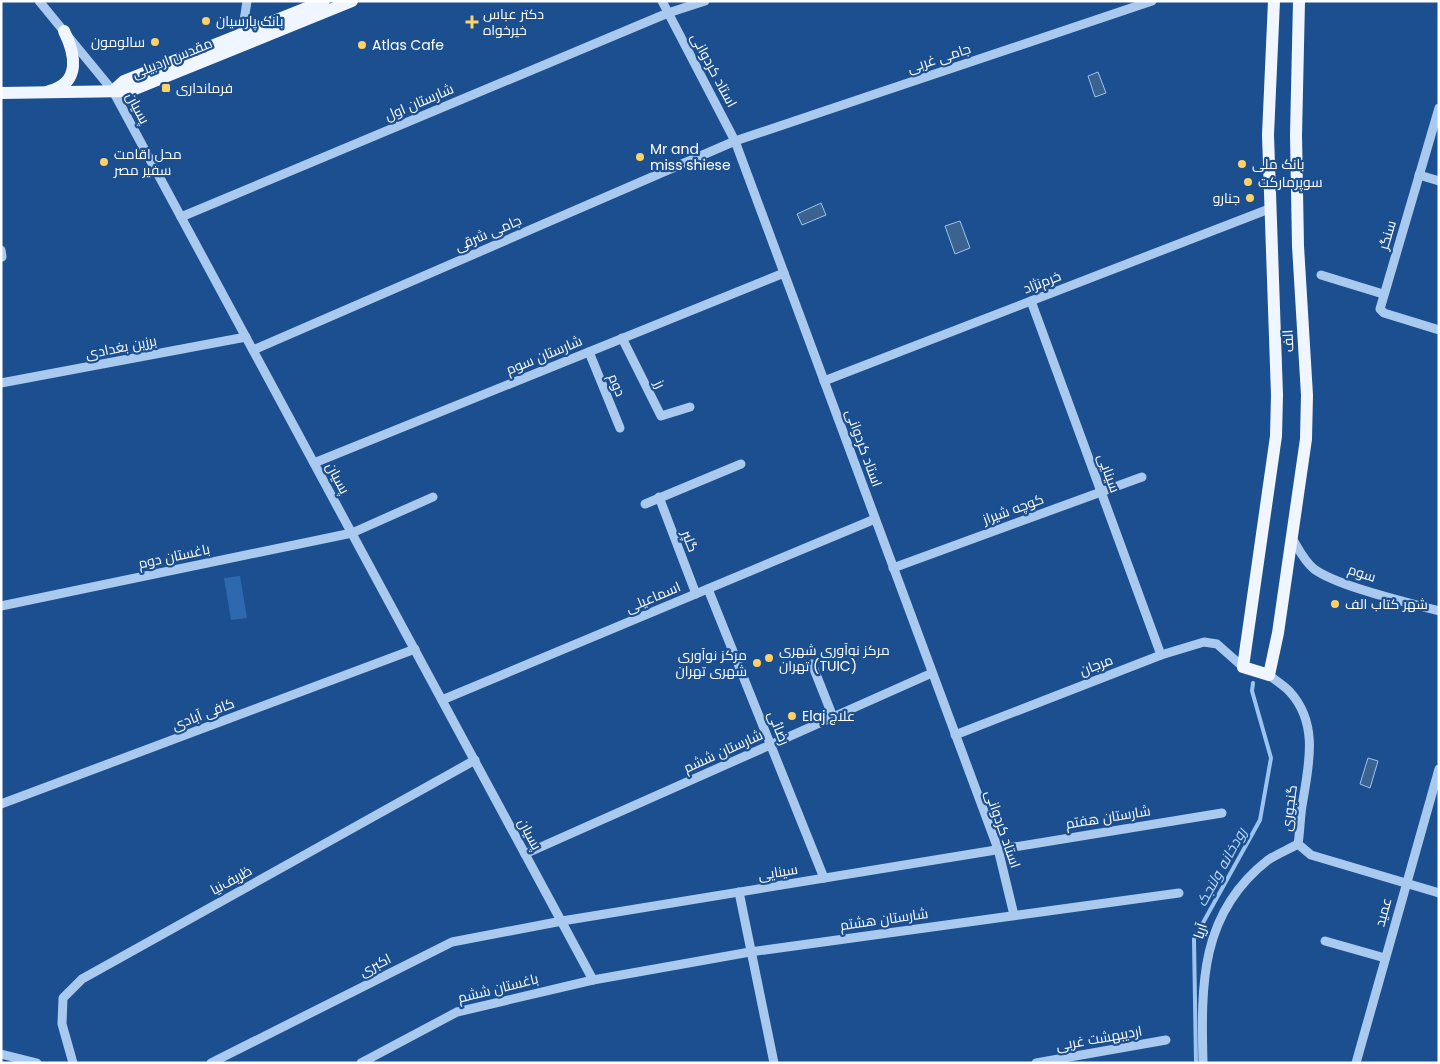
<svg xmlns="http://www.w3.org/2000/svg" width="1440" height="1064" viewBox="0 0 1440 1064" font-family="Poppins,Cairo,sans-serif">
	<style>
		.green { fill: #2e69ad }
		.water { fill: #3c6290; stroke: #9cc4f0 }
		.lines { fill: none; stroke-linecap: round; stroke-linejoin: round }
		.stream { stroke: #9cc4f0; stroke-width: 4 }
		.minor { stroke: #a9c9ee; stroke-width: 9 }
		.major { stroke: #f0f6ff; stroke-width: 12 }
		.poi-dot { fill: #ffd166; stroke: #1b4f8f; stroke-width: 2 }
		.labels { text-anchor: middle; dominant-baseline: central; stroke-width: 4.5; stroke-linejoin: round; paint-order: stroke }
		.poi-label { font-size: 14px; fill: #fff; stroke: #1b4f8f; text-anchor: start }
		.street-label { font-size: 14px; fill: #fff; stroke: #1b4f8f }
		.water-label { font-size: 15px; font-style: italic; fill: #b5d3f5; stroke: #1b4f8f }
	</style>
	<rect width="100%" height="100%" fill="#1b4f8f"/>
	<polygon class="green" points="240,576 247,618 231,620 224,578"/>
	<g class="water">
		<polygon points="1098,72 1106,93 1095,97 1088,76"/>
		<polygon points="821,203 826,215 802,225 797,214"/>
		<polygon points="960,221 970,248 955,254 945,226"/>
		<polygon points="1368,758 1378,761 1370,788 1360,784"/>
	</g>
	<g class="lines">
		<polyline class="stream" points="1196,1063 1194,939 1260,820 1271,758 1252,691 1253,683"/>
		<g class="minor">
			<polyline points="39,1 113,91 593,980"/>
			<polyline points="662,1 735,141 998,849 1014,915"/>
			<polyline points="242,34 247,1"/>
			<polyline points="1439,108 1380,309 1384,313 1439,330"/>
			<polyline points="1419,175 1439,181"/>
			<polyline points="181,217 668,13 705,1"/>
			<polyline points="1,250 2,257"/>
			<polyline points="1321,275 1383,294"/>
			<polyline points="1031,301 1161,655"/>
			<polyline points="622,338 661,416 690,407"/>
			<polyline points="253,350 735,141 1152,1"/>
			<polyline points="589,352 620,428"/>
			<polyline points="824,381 1269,209"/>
			<polyline points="1,383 246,337"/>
			<polyline points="314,463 784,273"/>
			<polyline points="659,497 696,594"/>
			<polyline points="645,504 741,464"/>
			<path d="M1292 538C1298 548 1304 561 1314 569 1339 587 1407 602 1439 611"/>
			<polyline points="893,568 1142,477"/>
			<polyline points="708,589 824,878"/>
			<polyline points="1,606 352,533 433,497"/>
			<polyline points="812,664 833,717"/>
			<path d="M1269 675C1276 681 1285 686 1290 692 1320 725 1308 768 1302 806 1300 819 1300 832 1298 844L1311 855 1439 893"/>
			<polyline points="442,700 875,519"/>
			<polyline points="955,735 1161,655 1204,642 1217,644 1243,667"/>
			<polyline points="1,804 415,649"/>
			<polyline points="525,854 932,673"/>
			<polyline points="739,892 774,1063"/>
			<polyline points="1325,941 1385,958"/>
			<polyline points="1,1054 37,1063"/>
			<polyline points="73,1063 62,1024 63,998 82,979 475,760"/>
			<polyline points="211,1063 452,942 562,921 1222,813"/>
			<polyline points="361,1063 457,1012 593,980 750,952 1179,893"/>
			<polyline points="1036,1063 1166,1040"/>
			<path d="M1203 1063C1201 984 1200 913 1268 860 1277 854 1289 849 1298 844"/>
			<polyline points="1356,1063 1439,769"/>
		</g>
		<g class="major">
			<polyline points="1274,1 1268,135 1277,395 1276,436 1243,667 1269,675 1278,633 1306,439 1307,395 1298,246 1296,135 1299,1"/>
			<path d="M49 91C82 83 75 53 64 31"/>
			<polyline points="113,91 124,81 324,1"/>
			<polyline points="1,93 130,91 352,1"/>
		</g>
	</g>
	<g class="poi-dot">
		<circle cx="206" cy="21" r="5"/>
		<path d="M469.5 14.5h5v5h5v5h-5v5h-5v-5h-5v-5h5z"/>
		<circle cx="155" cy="42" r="5"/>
		<circle cx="362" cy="45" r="5"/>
		<rect x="161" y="83" width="10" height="10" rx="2.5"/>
		<circle cx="640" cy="157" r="5"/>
		<circle cx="104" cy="162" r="5"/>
		<circle cx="1242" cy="164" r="5"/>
		<circle cx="1248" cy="182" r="5"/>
		<circle cx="1250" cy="198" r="5"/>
		<circle cx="1335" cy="604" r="5"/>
		<circle cx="769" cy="658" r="5"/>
		<circle cx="757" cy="663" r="5"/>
		<circle cx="792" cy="716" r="5"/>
	</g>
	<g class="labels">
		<g class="poi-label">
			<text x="483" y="14">دکتر عباس<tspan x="483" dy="16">خیرخواه</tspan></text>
			<text x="216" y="21">بانک پارسیان</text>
			<text x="145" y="42" text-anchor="end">سالومون</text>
			<text x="372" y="45">Atlas Cafe</text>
			<text x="176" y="88">فرمانداری</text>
			<text x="650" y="149">Mr and<tspan x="650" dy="16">miss shiese</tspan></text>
			<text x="114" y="154">محل اقامت<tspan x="114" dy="16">سفیر مصر</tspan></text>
			<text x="1252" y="164">بانک ملی</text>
			<text x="1258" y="182">سوپرمارکت</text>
			<text x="1240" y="198" text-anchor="end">جنارو</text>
			<text x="1345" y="604">شهر کتاب الف</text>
			<text x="779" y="650">مرکز نوآوری شهری<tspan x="779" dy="16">تهران (TUIC)</tspan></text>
			<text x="747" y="655" text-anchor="end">مرکز نوآوری<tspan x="747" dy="16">شهری تهران</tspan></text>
			<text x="802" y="716">Elaj علاج</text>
		</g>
		<g class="street-label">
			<text transform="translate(172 58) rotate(-22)">مقدس اردبیلی</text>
			<text transform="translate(939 58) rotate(-18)">جامی غربی</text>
			<text transform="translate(714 70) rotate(62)">استاد کردوانی</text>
			<text transform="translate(419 102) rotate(-23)">شارستان اول</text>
			<text transform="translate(138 108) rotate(62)">پسیان</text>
			<text transform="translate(488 233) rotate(-23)">جامی شرقی</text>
			<text transform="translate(1387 235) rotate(-73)">سنگر</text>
			<text transform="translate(1042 282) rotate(-21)">خرم‌نژاد</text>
			<text transform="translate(1288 341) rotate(-93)">الف</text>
			<text transform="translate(121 347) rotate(-11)">برزین بغدادی</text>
			<text transform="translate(544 355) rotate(-22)">شارستان سوم</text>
			<text transform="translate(660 384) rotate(64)">رز</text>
			<text transform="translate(617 385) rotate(68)">دوم</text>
			<text transform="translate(864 448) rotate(70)">استاد کردوانی</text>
			<text transform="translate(1109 473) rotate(70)">سینایی</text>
			<text transform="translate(338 478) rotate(62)">پسیان</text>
			<text transform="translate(1013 509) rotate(-20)">کوچه شیراز</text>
			<text transform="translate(690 541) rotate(69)">گلپر</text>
			<text transform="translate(174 556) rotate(-12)">باغستان دوم</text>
			<text transform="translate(1362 573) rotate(18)">سوم</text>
			<text transform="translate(653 597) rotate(-23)">اسماعیلی</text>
			<text transform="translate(1096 665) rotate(-21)">مرجان</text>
			<text transform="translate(203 714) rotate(-21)">کافی آبادی</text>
			<text transform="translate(779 728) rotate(68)">رضائی</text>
			<text transform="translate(723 751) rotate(-24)">شارستان ششم</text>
			<text transform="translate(1289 808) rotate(-82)">گنجوری</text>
			<text transform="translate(1108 817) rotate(-9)">شارستان هفتم</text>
			<text transform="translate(1003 829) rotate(71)">استاد کردوانی</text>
			<text transform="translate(530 834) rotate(62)">پسیان</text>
			<text transform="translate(778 872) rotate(-9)">سینایی</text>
			<text transform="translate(231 880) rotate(-29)">ظریف‌نیا</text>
			<text transform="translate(1383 912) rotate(-75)">عمید</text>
			<text transform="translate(884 919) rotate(-8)">شارستان هشتم</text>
			<text transform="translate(1200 931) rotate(-72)">آریا</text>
			<text transform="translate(375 965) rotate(-27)">اکبری</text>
			<text transform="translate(498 988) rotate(-14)">باغستان ششم</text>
			<text transform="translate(1099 1038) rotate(-10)">اردیبهشت غربی</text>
		</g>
		<g class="water-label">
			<text transform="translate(1221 867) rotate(-61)">رودخانه ولنجک</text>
		</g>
	</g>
	<rect width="1440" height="1064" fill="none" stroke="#ffffff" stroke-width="5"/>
</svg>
